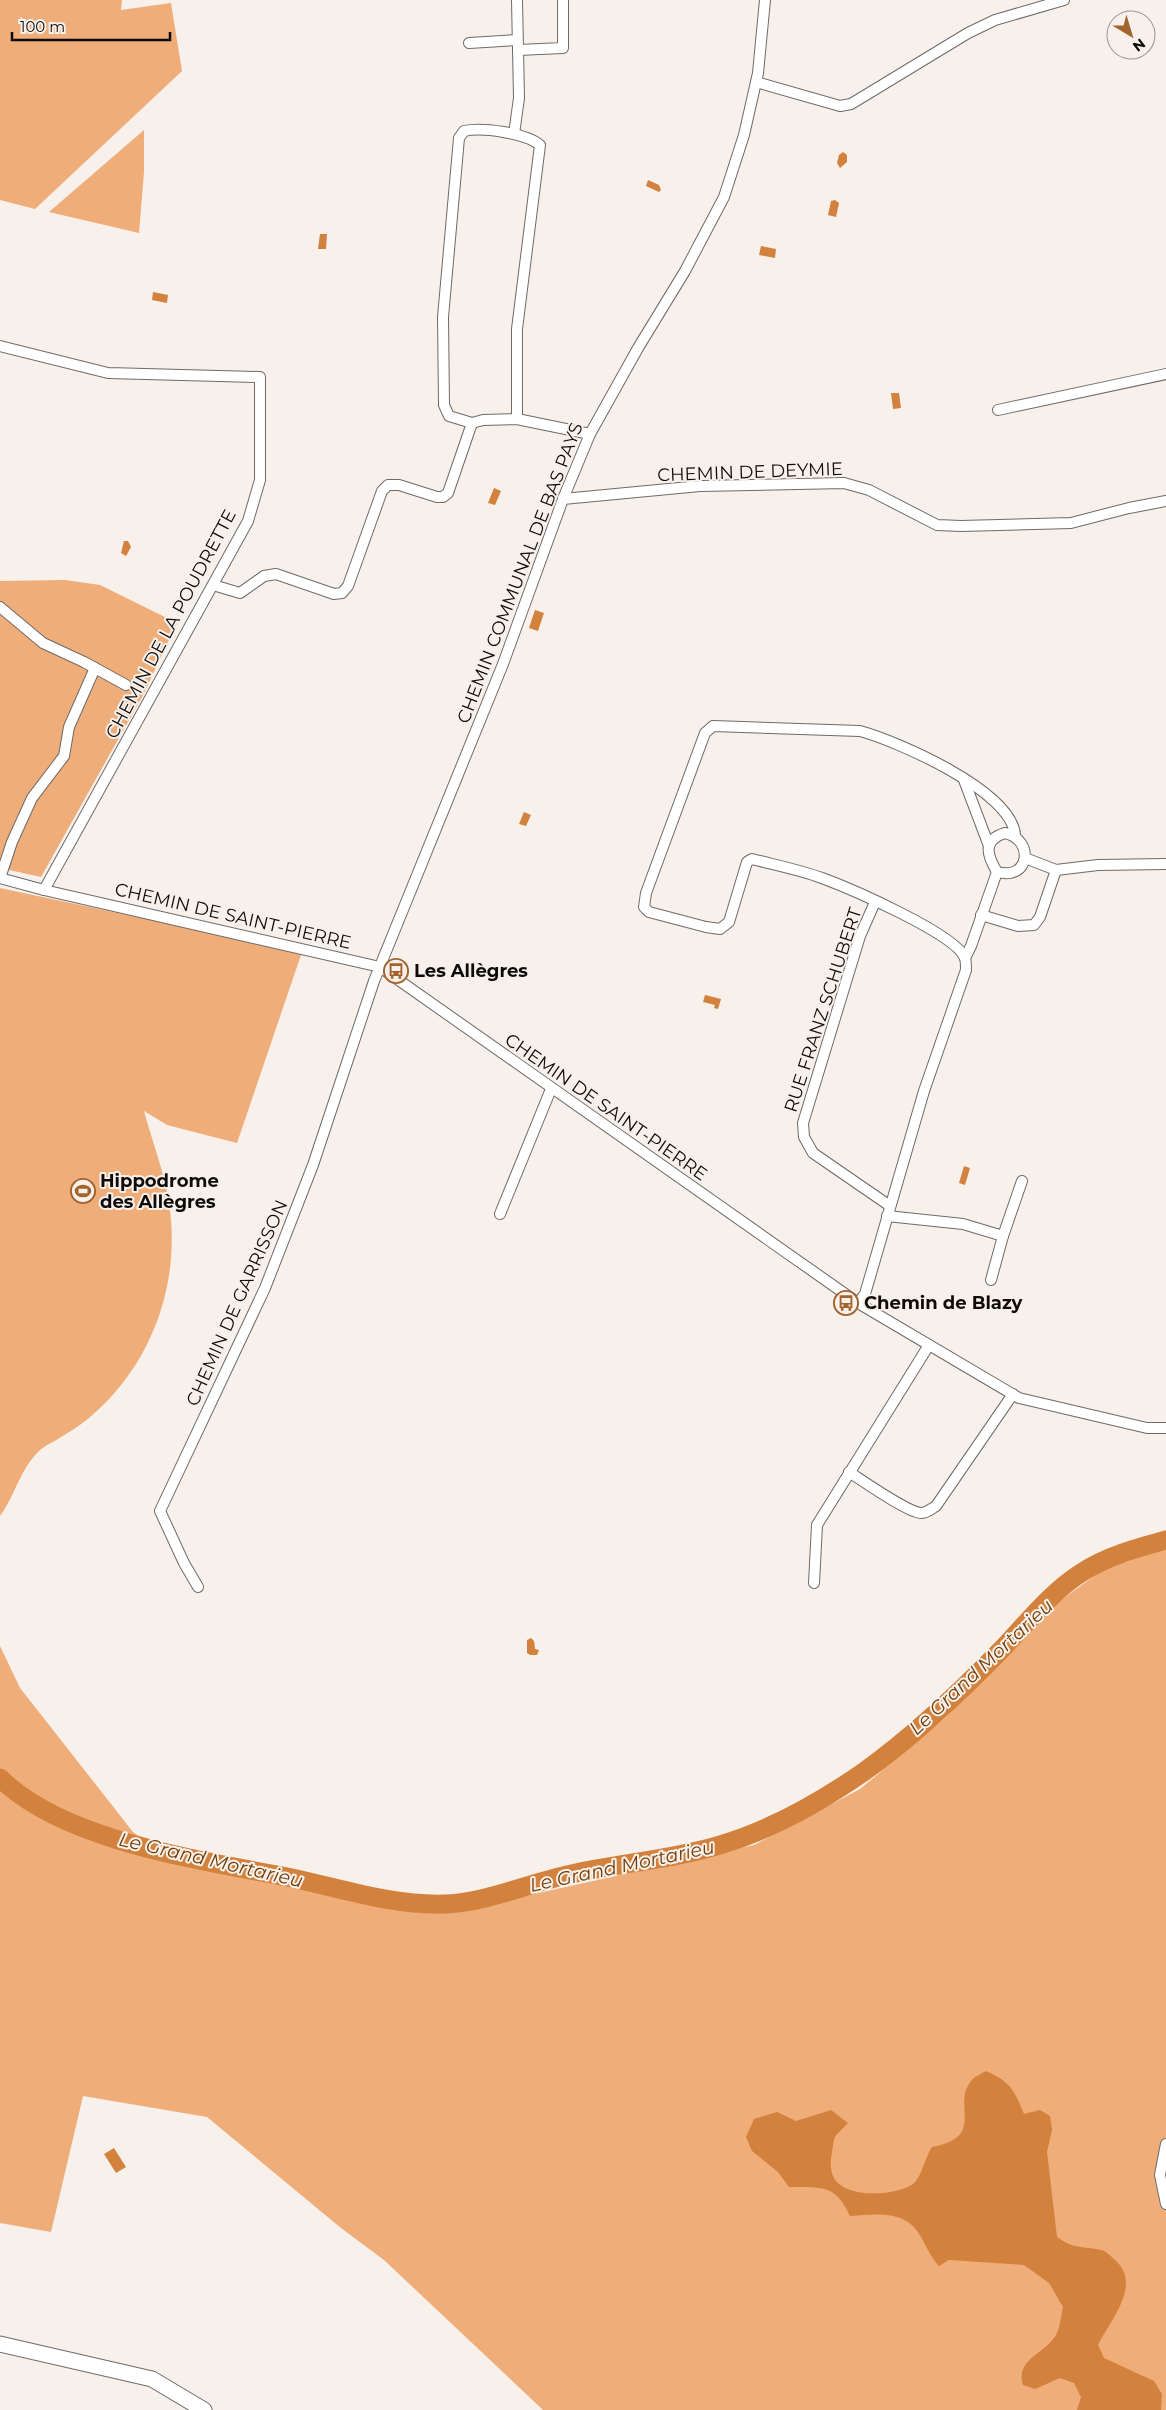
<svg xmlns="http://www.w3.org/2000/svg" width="1166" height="2410" viewBox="0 0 1166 2410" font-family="Montserrat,sans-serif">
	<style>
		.green { fill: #efad79 }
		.water { fill: #d2823d }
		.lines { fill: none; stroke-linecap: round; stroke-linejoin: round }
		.river { stroke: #d2823d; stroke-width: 19 }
		.street-casing { stroke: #706a66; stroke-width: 12 }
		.secondary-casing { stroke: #706a66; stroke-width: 17 }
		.street { stroke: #fff; stroke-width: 10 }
		.secondary { stroke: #fff; stroke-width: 15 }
		.labels { text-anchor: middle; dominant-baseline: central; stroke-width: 4; stroke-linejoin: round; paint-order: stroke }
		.street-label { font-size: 18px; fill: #0e0c0b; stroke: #f7f0eb }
		.poi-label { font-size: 18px; font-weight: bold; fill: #0e0c0b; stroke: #f7f0eb; text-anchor: start }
		.water-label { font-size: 19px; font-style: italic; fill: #723d06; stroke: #f7f0eb }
	</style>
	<rect width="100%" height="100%" fill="#f7f0eb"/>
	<g class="green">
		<polygon points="0,0 122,0 121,10 171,3 182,71 35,209 0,200"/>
		<polygon points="144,130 144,172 139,233 49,212"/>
		<polygon points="65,580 100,585 177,623 143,695 41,877 0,868 0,581"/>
		<path d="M0 888 302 952 237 1143 167 1125 144 1111C152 1141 164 1171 169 1203 180 1274 158 1347 109 1399 95 1414 79 1427 61 1437 54 1442 45 1445 39 1451 20 1469 15 1496 0 1516Z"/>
		<polygon points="1166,1547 1166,2410 543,2410 384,2260 341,2228 207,2117 83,2096 51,2232 0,2223 0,1646 20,1688 133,1832 171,1862 424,1912 521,1897 754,1845 860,1789 944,1719 1053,1606 1112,1563"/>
	</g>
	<g class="water">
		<polygon points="843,152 847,155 847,162 840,168 837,163 839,155"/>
		<polygon points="648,180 659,185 661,190 659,192 646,186"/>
		<polygon points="835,200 839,203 836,217 828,215 831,201"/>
		<polygon points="320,234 327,234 326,249 318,249"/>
		<polygon points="761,246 776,249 775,258 759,255"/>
		<polygon points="153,292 168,295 167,303 152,300"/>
		<polygon points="891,393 899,393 901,408 893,409"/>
		<polygon points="494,488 501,491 495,505 488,503"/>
		<polygon points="124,541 128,541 131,547 126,556 121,553"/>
		<polygon points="535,610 544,613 538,631 529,628"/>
		<polygon points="524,812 531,815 526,826 519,824"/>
		<circle cx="438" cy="972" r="5.5"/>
		<polygon points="705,995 721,999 718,1009 714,1008 715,1005 703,1002"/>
		<polygon points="964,1166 970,1168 965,1185 959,1183"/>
		<polygon points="531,1638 534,1641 535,1649 539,1650 537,1655 530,1655 527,1653 527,1640"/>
		<path d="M986 2071C1011 2082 1014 2090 1024 2114L1040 2110 1050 2116 1052 2130 1047 2152 1057 2237C1073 2249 1082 2246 1101 2250 1106 2251 1112 2257 1116 2261 1142 2285 1110 2321 1098 2345L1104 2358 1154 2381 1162 2394 1161 2410H1077L1081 2397 1074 2383 1060 2378 1035 2389 1023 2385C1015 2359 1045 2354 1056 2335 1060 2328 1061 2316 1063 2307L1049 2283 1024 2265 949 2260 939 2266C928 2255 924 2238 914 2227 897 2210 871 2215 850 2216 835 2183 821 2188 789 2187L778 2172 752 2151 746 2137 754 2119 777 2112 796 2121 831 2110 848 2123C844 2128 838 2132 835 2137 833 2141 833 2148 832 2152 830 2162 830 2170 834 2178 846 2199 896 2196 913 2184 922 2177 925 2157 932 2147 988 2137 950 2104 972 2080 975 2076 982 2074 986 2071Z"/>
		<polygon points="114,2148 126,2167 116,2173 104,2154"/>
	</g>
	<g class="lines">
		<path class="river" d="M0 1778C64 1842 206 1861 292 1878 343 1889 394 1906 446 1904 487 1902 527 1884 567 1875 617 1863 671 1860 720 1845 771 1830 822 1801 865 1771 914 1736 959 1693 1001 1650 1026 1624 1051 1592 1081 1573 1107 1556 1137 1548 1166 1540"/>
		<defs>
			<g id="street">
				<polyline points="469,43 517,40"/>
				<polyline points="518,50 563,48 563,0"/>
				<polyline points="756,82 840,106 851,104 968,33 995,20 1064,0"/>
				<polyline points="514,134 519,98 517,0"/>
				<polyline points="0,346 108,373 260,377 260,480 248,521 44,890"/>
				<polyline points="998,410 1166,374"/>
				<path d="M517 419V329L540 145C526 133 482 127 464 131L459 138 443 317 444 405 449 416 472 423 483 420 517 419 590 434"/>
				<polyline points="563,499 700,486 844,483 869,490 937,525 961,526 1071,523 1129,508 1166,501"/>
				<polyline points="213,585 240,593 264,576 276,574 334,594 342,593 348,586 382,491 388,485 399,485 437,497 443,497 448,493 472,423"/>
				<polyline points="0,607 43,643 84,662 126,685"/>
				<polyline points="964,780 989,846"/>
				<path d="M1005 833C1034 839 1031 881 997 872 987 855 982 840 1005 833Z"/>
				<polyline points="1025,858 1056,870 1098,865 1166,864"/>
				<polyline points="0,878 44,890 380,967 858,1303 1019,1398 1147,1428 1166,1428"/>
				<polyline points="0,878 12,842 32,798 64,756 69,727 95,668"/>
				<polyline points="875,902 860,936 803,1123 804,1137 813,1153 890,1206"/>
				<polyline points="981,915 1018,926 1034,925 1040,917 1056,870"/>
				<polyline points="965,958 971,946 997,872"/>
				<polyline points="500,1214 551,1089"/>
				<polyline points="887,1216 963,1224 1003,1236 1022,1181"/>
				<polyline points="991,1280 1003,1236"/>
				<path d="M858 1303 865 1294 924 1091 966 970C966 966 966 961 965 958 956 934 849 888 822 878 800 870 775 865 752 859L747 862 729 922 720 929 706 927 649 912 644 907 646 893 705 733 713 726 860 731C897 741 1012 791 1015 835"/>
				<path d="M849 1472C863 1481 907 1512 921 1513 927 1513 931 1509 936 1506L1013 1394"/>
				<polyline points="814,1583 817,1525 929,1345"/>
				<polyline points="198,1587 184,1563 160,1511 265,1288 313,1165 374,981 503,664 563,499 590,434 638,348 685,271 724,197 744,135 758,73 765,0"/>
				<polyline points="1166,2144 1160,2175 1166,2204"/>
			</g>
			<polyline id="secondary" points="0,2344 152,2379 204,2410"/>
		</defs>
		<use href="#street" class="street-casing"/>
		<use href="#secondary" class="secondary-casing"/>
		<use href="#street" class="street"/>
		<use href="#secondary" class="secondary"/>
	</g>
	<defs>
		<symbol id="bus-ring" viewBox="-11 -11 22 22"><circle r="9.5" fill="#f7f0eb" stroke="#a3632c" stroke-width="1.5"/><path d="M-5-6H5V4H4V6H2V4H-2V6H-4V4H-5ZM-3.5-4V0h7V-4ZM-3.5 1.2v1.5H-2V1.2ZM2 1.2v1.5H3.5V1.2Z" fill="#a3632c"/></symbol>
		<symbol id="stadium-ring" viewBox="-11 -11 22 22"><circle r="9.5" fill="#f7f0eb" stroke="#a3632c" stroke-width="1.5"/><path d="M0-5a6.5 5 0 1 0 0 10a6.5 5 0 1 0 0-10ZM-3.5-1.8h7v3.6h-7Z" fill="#a3632c"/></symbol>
	</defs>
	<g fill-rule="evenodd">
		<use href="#bus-ring" x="382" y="957" width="28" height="28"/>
		<use href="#stadium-ring" x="69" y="1177" width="28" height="28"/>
		<use href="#bus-ring" x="832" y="1289" width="28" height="28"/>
	</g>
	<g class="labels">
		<g class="street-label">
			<text transform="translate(750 472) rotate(-2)">CHEMIN DE DEYMIE</text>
			<text transform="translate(520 573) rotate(-69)">CHEMIN COMMUNAL DE BAS PAYS</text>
			<text transform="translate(171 624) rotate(-62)">CHEMIN DE LA POUDRETTE</text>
			<text transform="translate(233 916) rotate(13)">CHEMIN DE SAINT-PIERRE</text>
			<text transform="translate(823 1010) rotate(-72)">RUE FRANZ SCHUBERT</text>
			<text transform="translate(606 1107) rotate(35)">CHEMIN DE SAINT-PIERRE</text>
			<text transform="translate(237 1303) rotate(-66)">CHEMIN DE GARRISSON</text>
		</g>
		<g class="poi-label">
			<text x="414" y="971">Les Allègres</text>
			<text x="100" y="1181">Hippodrome<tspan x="100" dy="21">des Allègres</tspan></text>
			<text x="864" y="1303">Chemin de Blazy</text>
		</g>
		<g class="water-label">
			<text transform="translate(981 1667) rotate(-43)">Le Grand Mortarieu</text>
			<text transform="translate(211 1860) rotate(13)">Le Grand Mortarieu</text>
			<text transform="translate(622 1866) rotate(-12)">Le Grand Mortarieu</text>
		</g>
	</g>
	<g transform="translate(1131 35) rotate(142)"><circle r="24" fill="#f7f0eb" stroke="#9a9591"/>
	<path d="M0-4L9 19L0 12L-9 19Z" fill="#a3632c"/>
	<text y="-8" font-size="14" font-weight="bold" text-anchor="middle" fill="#0e0c0b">N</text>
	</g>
	<path d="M12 32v8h158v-8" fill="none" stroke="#0e0c0b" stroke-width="2.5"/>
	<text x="20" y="32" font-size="15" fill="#0e0c0b" stroke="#f7f0eb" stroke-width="4" paint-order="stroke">100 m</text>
</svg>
